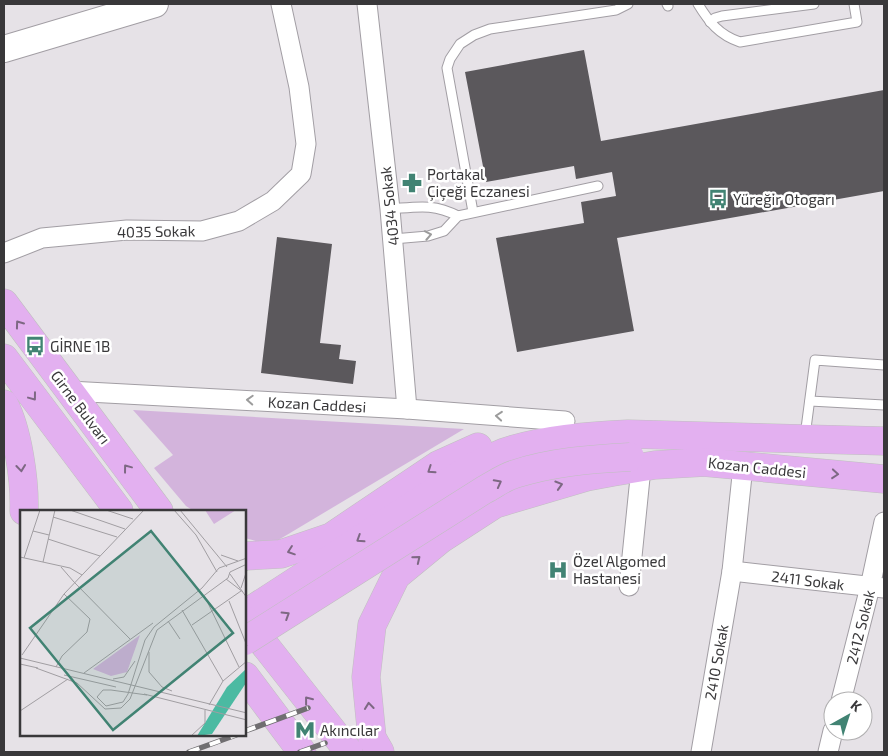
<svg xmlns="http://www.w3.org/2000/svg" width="888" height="756" viewBox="0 0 888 756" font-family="'Exo 2',sans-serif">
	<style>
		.green { fill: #d3b4dc }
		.building { fill: #5b585c }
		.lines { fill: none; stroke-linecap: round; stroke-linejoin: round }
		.service-casing { stroke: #a29ea4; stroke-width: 11 }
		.minor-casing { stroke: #a29ea4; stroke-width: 21 }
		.secondary-casing { stroke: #a29ea4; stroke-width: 28 }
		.trunk-casing { stroke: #c0bfc0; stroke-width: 29 }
		.service { stroke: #fff; stroke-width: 9 }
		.minor { stroke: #fff; stroke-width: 19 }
		.secondary { stroke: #fff; stroke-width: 26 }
		.trunk { stroke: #e3b0f0; stroke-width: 28 }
		.rail-casing { stroke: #706e71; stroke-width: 5.5 }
		.rail { stroke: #fff; stroke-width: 4; stroke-dasharray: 11; stroke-linecap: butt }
		.trunk-bridge-casing { stroke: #c0bfc0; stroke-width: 29; stroke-linecap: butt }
		.trunk-bridge { stroke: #e3b0f0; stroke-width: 28 }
		.oneway { stroke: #9c9c9c }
		.oneway2 { stroke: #7d6883 }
		.labels { text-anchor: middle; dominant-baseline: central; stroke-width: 5; stroke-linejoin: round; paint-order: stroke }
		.poi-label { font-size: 15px; fill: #39383a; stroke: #fff; text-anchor: start }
		.street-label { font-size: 15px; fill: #39383a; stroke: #fff }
		.inset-road { fill: none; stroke: #a19ea2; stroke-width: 1 }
		.view { fill: #418373; fill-opacity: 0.15; stroke: #418373; stroke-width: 2.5 }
		.inset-edge { fill: none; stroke: #39383a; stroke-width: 2.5 }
	</style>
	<rect width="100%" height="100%" fill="#e6e2e7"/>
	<polygon class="green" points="133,410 464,429 270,545 245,538 245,511 194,511 186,506 154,468 173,455"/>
	<g class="building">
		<polygon points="584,50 601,141 884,90 884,191 617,238 634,331 517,352 496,238 584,223 581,202 616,196 612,172 576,179 574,166 486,182 465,72"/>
		<polygon points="277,237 332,244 320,343 341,345 339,359 356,361 353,384 261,373"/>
	</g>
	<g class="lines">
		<defs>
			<g id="service">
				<polyline points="667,4 668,6"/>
				<path d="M698 4C709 22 719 35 740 42L857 22 854 4"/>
				<polyline points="710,22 715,18 722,16 814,4"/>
				<path d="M390 209C417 207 433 203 458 216"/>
				<polyline points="473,212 447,68 450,59 460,44 474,35 490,29 616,10 628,4"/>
				<polyline points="393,239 428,236 444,231 458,216 598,186"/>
				<polyline points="810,401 884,405"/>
				<polyline points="805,436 815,360 884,365"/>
			</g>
			<g id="minor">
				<polyline points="367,4 390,209 407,409"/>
				<polyline points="4,253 42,238 127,230 202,231 239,221 273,201 301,174 306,144 299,87 281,4"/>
				<polyline points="69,391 407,409 565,421"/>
				<polyline points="732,571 884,588"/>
				<polyline points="629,586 641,468"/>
				<polyline points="841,701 870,587 884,522"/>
				<polyline points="701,752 732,571 743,466"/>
				<polyline points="828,752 833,731"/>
			</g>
			<polyline id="secondary" points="4,49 155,4"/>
			<g id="trunk">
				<polyline points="4,303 159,511"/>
				<polyline points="4,358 119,511"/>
				<path d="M4 404C18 431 25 481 24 511"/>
				<polyline points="691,461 884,479"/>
				<polyline points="245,556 281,554 331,537 438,465 478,447"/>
				<path d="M245 614 469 469C481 463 493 457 505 452 544 439 587 436 628 434L884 441"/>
				<polyline points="245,620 349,752"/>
				<polyline points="245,676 302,752"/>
				<polyline points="380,752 372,738 366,677 372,625 396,576 441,539 495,504 586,477 613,472 655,465 708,462"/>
			</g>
		</defs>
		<use href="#service" class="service-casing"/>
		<use href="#minor" class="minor-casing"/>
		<use href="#secondary" class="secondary-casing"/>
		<use href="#trunk" class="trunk-casing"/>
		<use href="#service" class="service"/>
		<use href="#minor" class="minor"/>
		<use href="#secondary" class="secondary"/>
		<use href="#trunk" class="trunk"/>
		<defs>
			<g id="rail">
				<polyline points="245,731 308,708"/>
				<polyline points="189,752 236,735"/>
				<polyline points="300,752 325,743"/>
			</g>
		</defs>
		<use href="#rail" class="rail-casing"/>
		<use href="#rail" class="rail"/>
		<defs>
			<path id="trunk-bridge" d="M245 641 484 490C494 485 504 477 515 474 552 462 591 459 630 457"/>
		</defs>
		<use href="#trunk-bridge" class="trunk-bridge-casing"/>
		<use href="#trunk-bridge" class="trunk-bridge"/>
	</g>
	<defs><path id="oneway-chevron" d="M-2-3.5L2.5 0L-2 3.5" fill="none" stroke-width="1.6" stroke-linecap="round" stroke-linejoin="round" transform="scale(1.25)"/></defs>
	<g class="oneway">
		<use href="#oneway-chevron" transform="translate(428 235) rotate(-11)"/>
		<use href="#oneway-chevron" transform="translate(250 400) rotate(-177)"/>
		<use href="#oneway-chevron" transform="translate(499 416) rotate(-175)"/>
	</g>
	<g class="oneway2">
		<use href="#oneway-chevron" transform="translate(19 324) rotate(-126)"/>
		<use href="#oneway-chevron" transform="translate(33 397) rotate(53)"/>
		<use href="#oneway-chevron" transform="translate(21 468) rotate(84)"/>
		<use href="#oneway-chevron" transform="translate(127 468) rotate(-127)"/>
		<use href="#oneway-chevron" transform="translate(431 470) rotate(146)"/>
		<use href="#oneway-chevron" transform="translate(835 474) rotate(5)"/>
		<use href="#oneway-chevron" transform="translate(498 483) rotate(-28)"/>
		<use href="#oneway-chevron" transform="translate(559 485) rotate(-17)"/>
		<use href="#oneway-chevron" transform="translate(360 539) rotate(147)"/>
		<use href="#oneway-chevron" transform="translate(291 551) rotate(161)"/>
		<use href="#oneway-chevron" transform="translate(417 559) rotate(-39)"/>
		<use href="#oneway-chevron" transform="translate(286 615) rotate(-32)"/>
		<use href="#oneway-chevron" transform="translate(308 700) rotate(-128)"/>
		<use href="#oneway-chevron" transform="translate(369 706) rotate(-96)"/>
	</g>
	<defs>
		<symbol id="pharmacy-bare" viewBox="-9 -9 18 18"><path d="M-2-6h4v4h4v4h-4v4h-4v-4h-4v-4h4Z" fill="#418373" stroke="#fff" stroke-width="2.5" paint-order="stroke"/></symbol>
		<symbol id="bus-bare" viewBox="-9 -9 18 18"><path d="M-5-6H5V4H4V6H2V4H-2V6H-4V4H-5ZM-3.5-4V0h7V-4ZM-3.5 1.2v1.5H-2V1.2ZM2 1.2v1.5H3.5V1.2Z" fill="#418373" stroke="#fff" stroke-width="2.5" paint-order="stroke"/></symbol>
		<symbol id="hospital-bare" viewBox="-9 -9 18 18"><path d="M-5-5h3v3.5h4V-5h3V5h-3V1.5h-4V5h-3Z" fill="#418373" stroke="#fff" stroke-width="2.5" paint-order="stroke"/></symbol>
		<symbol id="metro-bare" viewBox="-9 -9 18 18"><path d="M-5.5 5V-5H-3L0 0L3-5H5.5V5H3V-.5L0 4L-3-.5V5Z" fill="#418373" stroke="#fff" stroke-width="2.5" paint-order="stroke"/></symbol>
	</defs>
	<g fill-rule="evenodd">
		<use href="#pharmacy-bare" x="398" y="169" width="28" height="28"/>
		<use href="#bus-bare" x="704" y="185" width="28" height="28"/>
		<use href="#bus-bare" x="21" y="332" width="28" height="28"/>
		<use href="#hospital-bare" x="544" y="556" width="28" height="28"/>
		<use href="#metro-bare" x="291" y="716" width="28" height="28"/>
	</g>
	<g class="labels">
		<g class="poi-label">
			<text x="427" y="174">Portakal<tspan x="427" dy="17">Çiçeği Eczanesi</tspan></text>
			<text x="733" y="199">Yüreğir Otogarı</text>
			<text x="50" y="346">GİRNE 1B</text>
			<text x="573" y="561">Özel Algomed<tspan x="573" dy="17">Hastanesi</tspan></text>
			<text x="320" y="730">Akıncılar</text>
		</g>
		<g class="street-label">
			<text transform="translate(389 206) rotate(-96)">4034 Sokak</text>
			<text transform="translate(156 231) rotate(-1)">4035 Sokak</text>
			<text transform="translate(317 404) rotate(3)">Kozan Caddesi</text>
			<text transform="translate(81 407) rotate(53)">Girne Bulvarı</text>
			<text transform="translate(757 467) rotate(6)">Kozan Caddesi</text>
			<text transform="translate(808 580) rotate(7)">2411 Sokak</text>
			<text transform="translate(860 627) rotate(-76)">2412 Sokak</text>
			<text transform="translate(716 662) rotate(-80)">2410 Sokak</text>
		</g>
	</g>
	<g transform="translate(20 510)">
		<rect width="226" height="226" fill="#e6e2e7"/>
		<path d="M185 0H216L194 14ZM120 125 107 162 91 166 73 159Z" fill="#d3b4dc"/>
		<path d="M226 159V173L192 224 177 226 207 177Z" fill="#4bbaa2"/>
		<path class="inset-road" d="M50 0 105 19M86 0 113 9M154 0 176 25 197 62M160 0 207 57M33 7 97 27M13 21 29 25M28 29 80 46M201 45 218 51M0 47 50 58 62 65M4 48 20 0M23 52 35 0M41 57 54 72M210 62 227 54M210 64 227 88M206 69 223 82M54 72 110 129M221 78 227 60M184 85 219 157M209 91 227 136M162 100 203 171M148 111 160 129M172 115 221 81M129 142V162L142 177 152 181M2 145 44 84 124 0M0 148 227 203M0 154 18 158M36 157 42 146 67 122 70 109 44 84M16 158 57 173 85 199 101 198 110 189 137 120 208 68 210 62M64 163 133 113M44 165 96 177M93 169 104 167 115 151M124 184 227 210M127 185 91 180H83L77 187 86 196 103 192 108 184 125 130 134 117 182 78 199 58 227 48M189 195 203 171 227 151M0 201 48 169M171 226 185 213V200"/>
		<path class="view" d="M131 21 213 123 93 220 10 118Z"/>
		<rect width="226" height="226" class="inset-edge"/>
	</g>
	<rect width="888" height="756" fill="none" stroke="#39383a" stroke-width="10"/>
	<g transform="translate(848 716) rotate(39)"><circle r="24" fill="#ffffff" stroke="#b0afb0"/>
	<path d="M0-4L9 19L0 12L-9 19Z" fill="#418373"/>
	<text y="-8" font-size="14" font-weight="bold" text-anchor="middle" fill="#39383a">K</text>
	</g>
</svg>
